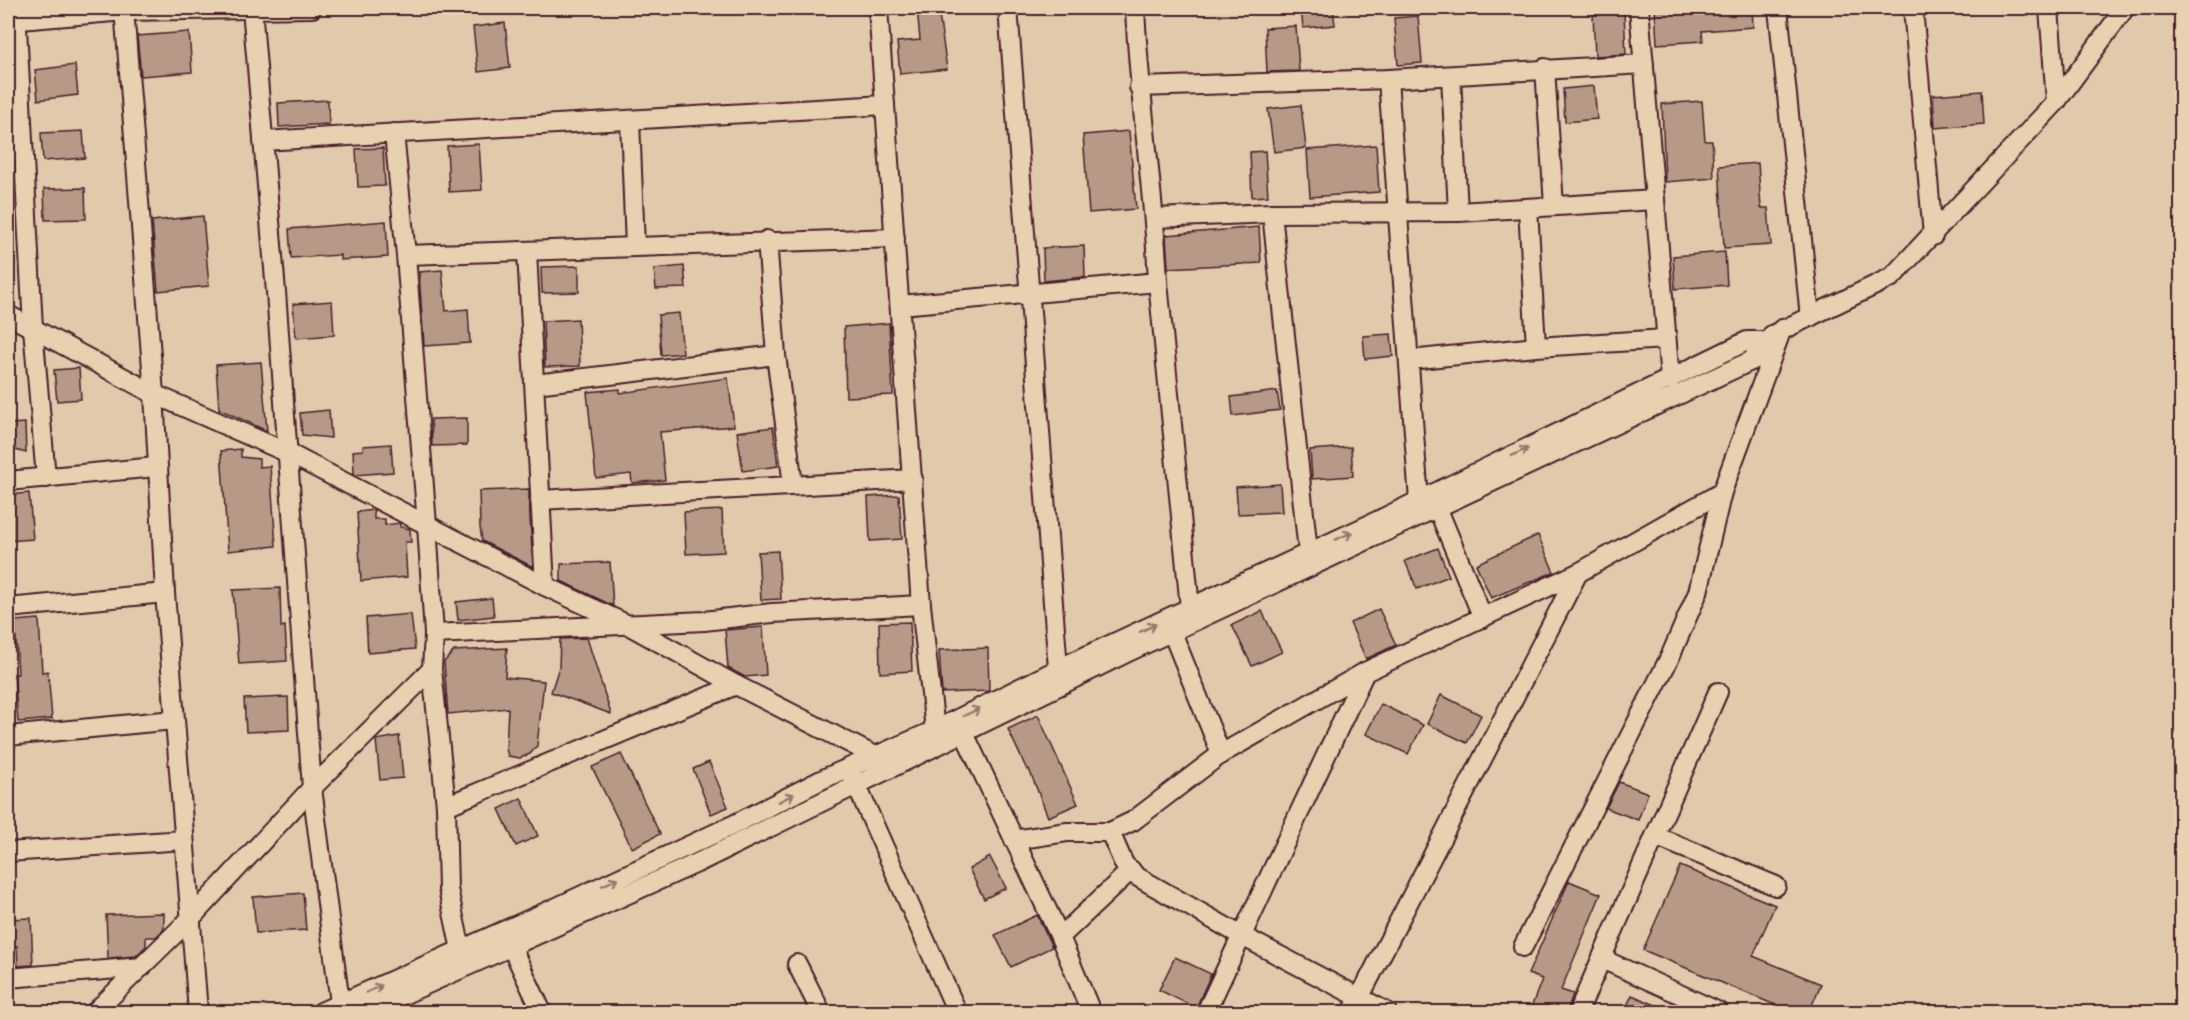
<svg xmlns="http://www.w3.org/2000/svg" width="2189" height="1020" viewBox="0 0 2189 1020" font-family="'Playpen Sans',sans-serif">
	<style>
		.building { fill: #b79988; stroke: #4a1f2b; stroke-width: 1.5 }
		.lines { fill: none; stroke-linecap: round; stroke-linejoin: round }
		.minor-casing { stroke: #4a1f2b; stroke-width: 22 }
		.minor { stroke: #e7d1b1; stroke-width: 18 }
		.oneway { stroke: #98786e }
	</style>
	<rect width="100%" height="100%" fill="#e1caac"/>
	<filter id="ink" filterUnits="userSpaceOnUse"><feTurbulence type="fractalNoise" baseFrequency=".0167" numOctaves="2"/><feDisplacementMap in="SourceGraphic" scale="12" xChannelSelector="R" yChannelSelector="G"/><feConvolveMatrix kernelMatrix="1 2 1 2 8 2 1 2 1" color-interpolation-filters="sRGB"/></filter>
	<g filter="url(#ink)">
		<g class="building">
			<polygon points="917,8 938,8 947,69 900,74 897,42 920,40"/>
			<polygon points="1301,8 1333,8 1335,25 1303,28"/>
			<polygon points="1655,8 1752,8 1753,27 1702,31 1703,41 1657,44"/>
			<polygon points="1624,12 1626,54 1595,56 1593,14"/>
			<polygon points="1418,16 1422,63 1398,65 1394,18"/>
			<polygon points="505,23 510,68 478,72 473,27"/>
			<polygon points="1296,26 1299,71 1267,72 1265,28"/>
			<polygon points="189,32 192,72 141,76 137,36"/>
			<polygon points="75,65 78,95 38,100 35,70"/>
			<polygon points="1594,86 1597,119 1565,122 1563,89"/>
			<polygon points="1982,91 1984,124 1935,128 1933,95"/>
			<polygon points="328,100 329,124 279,127 278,103"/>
			<polygon points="1702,101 1705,141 1712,141 1714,178 1665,182 1662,104"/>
			<polygon points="1301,105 1306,148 1274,152 1268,109"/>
			<polygon points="83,131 85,158 43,161 41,133"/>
			<polygon points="1129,131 1136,209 1089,213 1083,135"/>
			<polygon points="479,144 482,190 449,192 447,146"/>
			<polygon points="1376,145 1379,192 1310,197 1307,150"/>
			<polygon points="383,148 385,186 358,187 356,149"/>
			<polygon points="1265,151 1268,196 1252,197 1250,152"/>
			<polygon points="1758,163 1761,208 1768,208 1771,245 1724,248 1719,166"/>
			<polygon points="85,188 86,219 45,220 44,189"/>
			<polygon points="203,216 209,286 158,291 152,221"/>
			<polygon points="386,221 388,257 340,260 340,255 291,258 289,229"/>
			<polygon points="1259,227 1261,263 1168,268 1166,235"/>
			<polygon points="1084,246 1085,277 1044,281 1043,248"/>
			<polygon points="1725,252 1727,285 1675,289 1673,256"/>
			<polygon points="579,266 579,292 542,293 541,267"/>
			<polygon points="684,266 686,288 656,289 654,269"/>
			<polygon points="442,270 446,311 468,309 470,343 424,346 419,272"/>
			<polygon points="332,301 334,335 296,338 293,304"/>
			<polygon points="679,313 683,353 661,355 658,315"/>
			<polygon points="578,319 580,366 545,367 543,321"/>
			<polygon points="889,323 893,395 846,397 844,327"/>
			<polygon points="1391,334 1393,356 1365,359 1363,336"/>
			<polygon points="261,362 267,431 219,409 216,365"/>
			<polygon points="79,368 81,399 57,401 54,370"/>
			<polygon points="728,378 734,426 660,432 665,480 632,483 631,474 596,478 587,392 620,389 620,393"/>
			<polygon points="1277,391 1280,410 1233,416 1231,397"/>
			<polygon points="329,410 331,438 302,435 300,413"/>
			<polygon points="467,418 467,445 432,446 431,419"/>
			<polygon points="25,423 26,453 8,448 8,424"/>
			<polygon points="773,427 778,466 743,471 737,432"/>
			<polygon points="391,444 393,472 354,475 353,451 363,450 363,446"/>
			<polygon points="1351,447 1353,476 1312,479 1310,450"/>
			<polygon points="241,449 241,457 259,459 259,467 270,466 276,546 228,551 221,451"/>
			<polygon points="1280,484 1282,512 1238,514 1236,487"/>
			<polygon points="529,489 529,501 533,567 482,541 480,527 479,491"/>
			<polygon points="29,493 33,539 8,541 8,495"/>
			<polygon points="899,495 902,539 870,541 868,497"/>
			<polygon points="374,510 374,519 385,519 385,525 400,523 400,527 410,529 411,542 405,542 407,577 361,581 357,512"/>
			<polygon points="722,510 724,552 686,554 684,512"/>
			<polygon points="1538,535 1554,572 1491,598 1476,564"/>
			<polygon points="1438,548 1449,576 1417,589 1405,561"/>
			<polygon points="778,551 781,599 761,600 758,552"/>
			<polygon points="610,562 613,606 561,581 561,564"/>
			<polygon points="280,588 281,627 285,626 287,661 239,664 233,590"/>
			<polygon points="492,598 494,616 458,620 456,602"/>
			<polygon points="1379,609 1396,645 1366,659 1350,623"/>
			<polygon points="1262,611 1282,652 1252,666 1232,625"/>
			<polygon points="411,614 415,649 368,653 366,618"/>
			<polygon points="39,619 42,672 48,671 52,719 18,722 14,674 18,674 15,621"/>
			<polygon points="910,622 912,671 880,673 879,623"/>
			<polygon points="763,627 766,675 745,677 728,668 725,630"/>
			<polygon points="587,638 611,714 551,692 559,667 560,639"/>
			<polygon points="507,648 505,677 544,681 537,746 530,754 520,758 508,756 506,749 508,708 448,714 444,662 454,651"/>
			<polygon points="988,648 989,691 942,693 939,650"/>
			<polygon points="1441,695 1481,715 1467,743 1427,724"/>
			<polygon points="288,697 289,730 246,732 244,699"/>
			<polygon points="1381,704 1423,725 1408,754 1366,734"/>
			<polygon points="1038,715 1078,804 1048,817 1029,769 1027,770 1008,729"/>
			<polygon points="399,736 403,778 380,780 376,740"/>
			<polygon points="621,754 660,834 632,848 592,767"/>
			<polygon points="709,762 728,807 711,814 693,769"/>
			<polygon points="1619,782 1648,793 1638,820 1606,808"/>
			<polygon points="521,798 538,836 516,846 499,809"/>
			<polygon points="990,857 1006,888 984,899 969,869"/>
			<polygon points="1680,866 1775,905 1753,956 1821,984 1809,1012 1792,1012 1643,950"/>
			<polygon points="1569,881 1601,894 1561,990 1573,994 1567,1012 1542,1012 1531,1008 1542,979 1528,974"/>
			<polygon points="303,893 306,930 256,933 253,897"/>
			<polygon points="164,913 164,929 156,937 146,937 146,946 136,956 108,958 106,915"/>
			<polygon points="1037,915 1052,947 1011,967 995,935"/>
			<polygon points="31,918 33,965 18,966 17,946 8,946 8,919"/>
			<polygon points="1175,957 1211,974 1196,1008 1159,990"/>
			<polygon points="1632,995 1672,1012 1624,1012"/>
		</g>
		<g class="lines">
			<defs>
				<g id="minor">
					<polyline points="16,8 33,328 46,478"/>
					<polyline points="124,8 154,394 165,593 198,1012"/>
					<polyline points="252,8 276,292 312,788 340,1003"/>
					<polyline points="878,8 921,605 935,730"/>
					<polyline points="1008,8 1058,669"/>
					<polyline points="1639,8 1670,380"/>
					<polyline points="1778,8 1810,317"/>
					<polyline points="1913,8 1933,236"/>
					<polyline points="2049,8 2056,102"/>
					<polyline points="8,21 125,11 312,8"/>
					<polyline points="1545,68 1554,206"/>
					<polyline points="1451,76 1458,212"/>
					<polyline points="1388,79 1419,501"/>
					<polyline points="1139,87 1388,79 1644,64"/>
					<polyline points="630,120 635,247"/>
					<polyline points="394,133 406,255 895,238"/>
					<polyline points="263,141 885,105"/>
					<polyline points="1528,208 1536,347"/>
					<polyline points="1272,213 1458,212 1655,200"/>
					<polyline points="1155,218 1272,213 1308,552"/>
					<polyline points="767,240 776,355 793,485"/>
					<polyline points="527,252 545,586"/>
					<polyline points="406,255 427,525 434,634 432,669 446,806 736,685"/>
					<polyline points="1158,282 1190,608"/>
					<path d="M900 305 1158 282C1154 190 1139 99 1135 8"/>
					<polyline points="8,315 154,394 286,452 545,586 628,625 736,685 875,756 879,764"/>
					<polyline points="1772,335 1892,277 2056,102 2125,8"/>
					<polyline points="1410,360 1536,347 1666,339"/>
					<polyline points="535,384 776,355"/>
					<polyline points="8,481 156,467"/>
					<polyline points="540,500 913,479"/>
					<polyline points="1437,507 1483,618"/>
					<polyline points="8,608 165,593"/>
					<polyline points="1172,632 1221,754"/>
					<polyline points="434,634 704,621 772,613 921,605"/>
					<polyline points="964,733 1060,937 1091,1012"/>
					<polyline points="8,736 174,720"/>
					<polyline points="852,775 957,1012"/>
					<polyline points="446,806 448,889 461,950"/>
					<polyline points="1110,832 1124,864 1136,876 1242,936 1387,1012"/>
					<polyline points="1655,836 1776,886"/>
					<polyline points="1014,840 1067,832 1110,832 1133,821 1221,754 1365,672 1578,573 1722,492"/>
					<polyline points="8,852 184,840"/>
					<polyline points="1060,937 1131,870"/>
					<polyline points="511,946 542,1012"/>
					<polyline points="1523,947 1670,657 1698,592 1722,492 1782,329"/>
					<polyline points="1602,959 1719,1012"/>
					<polyline points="797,964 821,1012"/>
					<polyline points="8,978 142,967"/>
					<polyline points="95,1012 191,918 312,788 432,669"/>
					<polyline points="321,1012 557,907 733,825 823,779 935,730 1058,669 1377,521 1747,341 1761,341 1753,360 1128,652 697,863 365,1012"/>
					<polyline points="1206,1012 1365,672"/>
					<polyline points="1352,1012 1578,573"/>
					<polyline points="1578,1012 1718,692"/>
				</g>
			</defs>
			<use href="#minor" class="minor-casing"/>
			<use href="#minor" class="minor"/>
		</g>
		<defs><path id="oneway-shaft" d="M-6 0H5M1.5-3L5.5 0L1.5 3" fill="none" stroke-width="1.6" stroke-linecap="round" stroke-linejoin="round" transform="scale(1.5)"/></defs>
		<g class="oneway">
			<use href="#oneway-shaft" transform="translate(1520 452) rotate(-26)"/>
			<use href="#oneway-shaft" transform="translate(1344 536) rotate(-24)"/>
			<use href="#oneway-shaft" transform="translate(1148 628) rotate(-25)"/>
			<use href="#oneway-shaft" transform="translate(972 712) rotate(-26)"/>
			<use href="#oneway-shaft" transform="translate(786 798) rotate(-27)"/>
			<use href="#oneway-shaft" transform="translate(610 882) rotate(-25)"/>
			<use href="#oneway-shaft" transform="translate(374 989) rotate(-24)"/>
		</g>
	</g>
	<rect width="2189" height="1020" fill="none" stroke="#e7d1b1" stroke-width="30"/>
	<rect x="15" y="15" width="2159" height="990" fill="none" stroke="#4a1f2b" stroke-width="2" filter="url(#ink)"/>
</svg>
